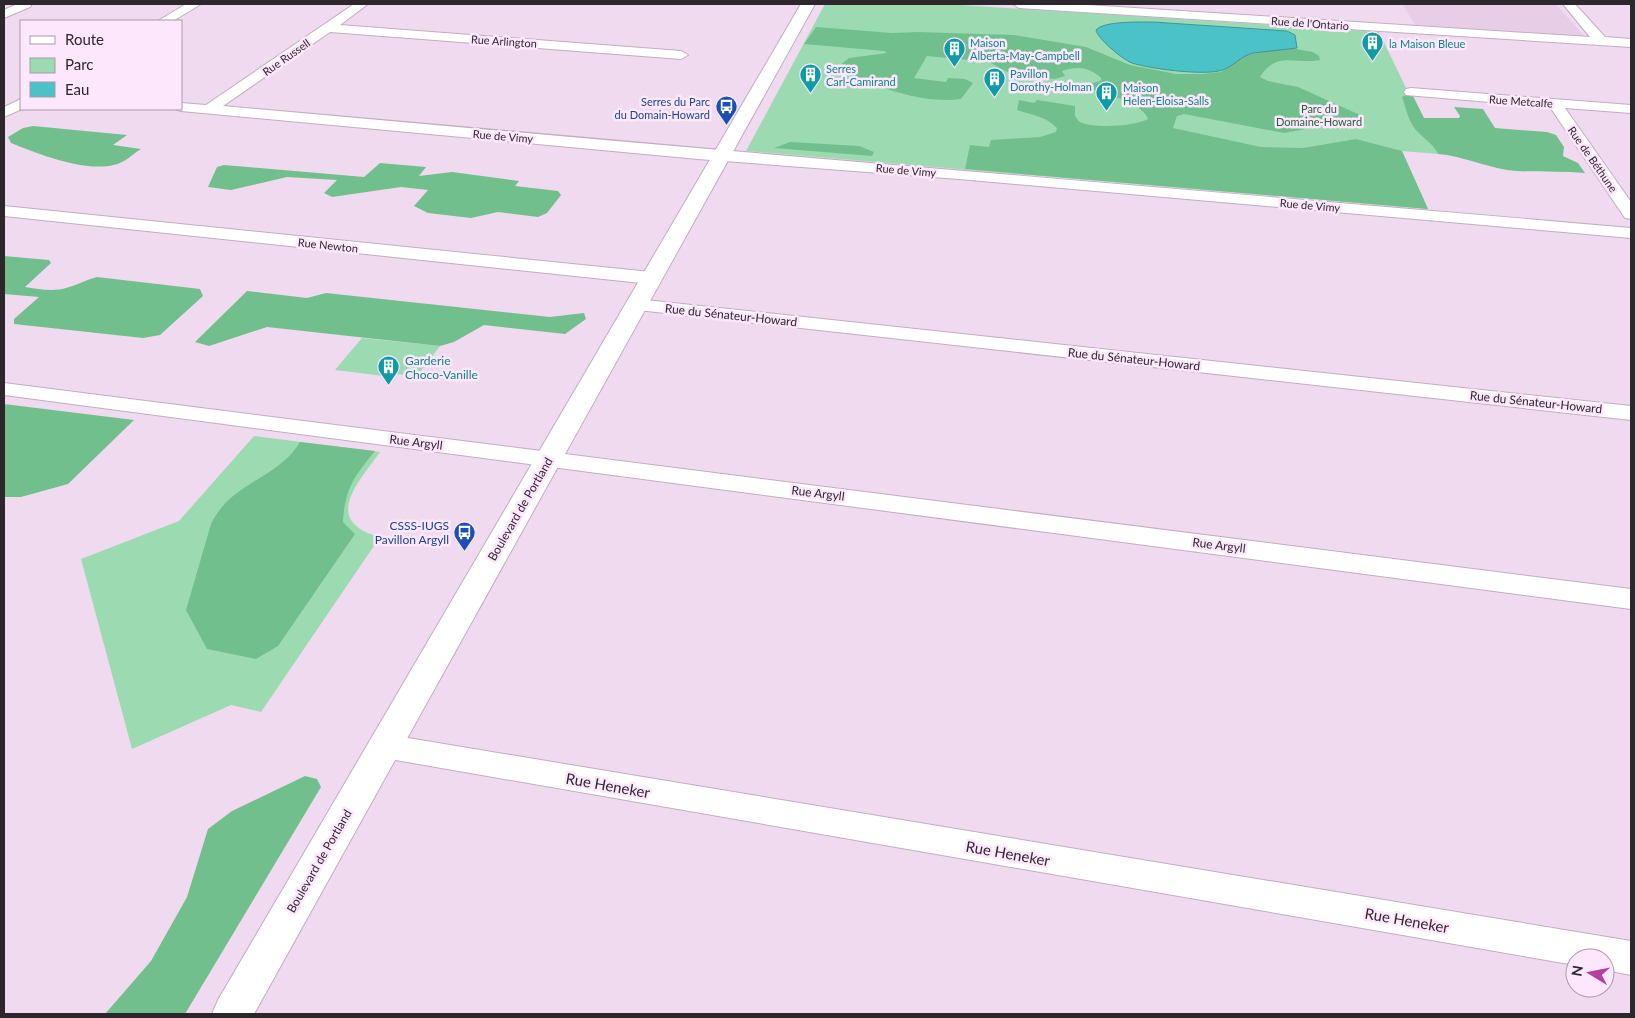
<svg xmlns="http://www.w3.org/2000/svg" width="1635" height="1018" viewBox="0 0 1635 1018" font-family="Lato,sans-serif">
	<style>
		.built { fill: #e8cde7 }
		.green { fill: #9cdbb1 }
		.forest { fill: #72bf8e }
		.water { fill: #4ac2c8; stroke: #42939a }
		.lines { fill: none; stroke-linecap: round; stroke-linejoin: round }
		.minor-casing { stroke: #c2adc2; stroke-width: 2 }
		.secondary-casing { stroke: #c2adc2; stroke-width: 2 }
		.minor { fill: #fff; fill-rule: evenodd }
		.secondary { fill: #fff; fill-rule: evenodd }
		.labels { text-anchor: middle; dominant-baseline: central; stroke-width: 5; stroke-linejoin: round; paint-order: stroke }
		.far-street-label { font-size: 11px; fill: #2e262d; stroke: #fde7fd }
		.far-culture-label { font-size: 11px; fill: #0d838f; stroke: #fde7fd; text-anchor: start }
		.far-transit-label { font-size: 11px; fill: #164399; stroke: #fde7fd; text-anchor: end }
		.far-park-label { font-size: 11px; fill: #255d3c; stroke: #fde7fd }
		.street-label { font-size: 12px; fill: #2e262d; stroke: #fde7fd }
		.culture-label { font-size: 12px; fill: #0d838f; stroke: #fde7fd; text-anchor: start }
		.transit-label { font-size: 12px; fill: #164399; stroke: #fde7fd; text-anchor: end }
		.near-street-label { font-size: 15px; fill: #2e262d; stroke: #fde7fd }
	</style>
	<rect width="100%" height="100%" fill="#f0daef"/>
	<polygon class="built" points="1402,4 1556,4 1584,36 1415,25"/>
	<g class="green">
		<polygon points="825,4 946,4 1379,32 1438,154 1402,151 1428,209 746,151"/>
		<polygon points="362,338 440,346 417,376 386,373 384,376 335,370"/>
		<path d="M254 436 380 452C358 483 321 521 380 537L261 712 231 705 132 749 81 559 179 521Z"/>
	</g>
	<g class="forest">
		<path d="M816 27 892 33 918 32 1014 35 1086 47 1130 65 1176 74H1203L1221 72 1246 55 1274 49H1296L1313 52 1319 56 1320 60C1295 65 1277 50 1260 77L1268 81 1298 87 1360 115V119L1284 133 1184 114 1177 116 1173 128 1261 147 1303 148 1356 139 1402 151 1428 209 965 169 970 145 989 147 991 140 1040 137 1056 132 1057 128C1045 116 1032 115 1017 110L1019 100 1034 103 1037 100 1075 106V116C1077 118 1078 121 1080 122 1093 129 1137 126 1148 119 1142 101 1097 92 1080 86L1101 81V78C1089 67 1077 66 1062 71L1065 76 1055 79 1015 76 989 62 927 56 914 78 946 82 948 78 965 79 973 83 961 99C919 104 878 87 840 70L839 66 849 58 887 53 884 51 804 44Z"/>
		<path d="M1406 95 1413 96 1424 118H1459L1460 116 1454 107 1483 109 1495 128 1547 132 1556 135 1564 147 1563 156 1578 163 1585 173C1560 171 1532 173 1507 170 1483 166 1462 156 1438 154 1433 143 1424 139 1416 130 1408 121 1406 108 1402 97Z"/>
		<path d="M33 126 127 135 113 145 141 149C133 154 124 163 114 165 84 172 38 154 11 143L8 137 23 128Z"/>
		<polygon points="790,142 859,146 874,152 872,156 774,148"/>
		<polygon points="380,163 426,167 419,176 452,172 519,181 515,186 558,191 561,195 547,213 538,217 498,212 471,218 428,213 414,206 428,190 401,187 332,197 324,193 337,180 287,177 231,190 208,187 217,167 224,165 364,177"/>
		<path d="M4 256 49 260 51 263 25 287C38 289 53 292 66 288 77 285 86 280 97 277L200 289 203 296 160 335 143 338 14 324V319L39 297 4 294Z"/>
		<polygon points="247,291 307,298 326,293 550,317 584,313 586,319 565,334 484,325 454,342 440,346 267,327 209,346 195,342"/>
		<polygon points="4,404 134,420 68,484 21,497 4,497"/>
		<path d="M300 442 375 451C354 477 345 488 343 522L355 534 278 646 256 659 207 649 186 610 211 524C228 489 259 483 285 460 291 455 296 448 300 442Z"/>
		<polygon points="305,776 317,779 321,787 185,1014 105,1014 151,961 187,897 208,829 232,811"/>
	</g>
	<path class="water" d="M1153 22 1287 31 1295 35 1297 48 1253 53C1240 56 1233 68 1219 71 1200 75 1151 69 1132 63 1123 60 1097 38 1096 30 1103 21 1140 22 1153 22Z"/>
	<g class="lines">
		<defs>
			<g id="minor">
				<polygon points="17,4 32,4 30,7 4,18 4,10"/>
				<polygon points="186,4 201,4 173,21 158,21"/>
				<path d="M354 4H368L340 25 681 51 688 55 681 59 330 32 223 106C692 149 1162 187 1631 228V238L959 179 698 159 181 111 175 109H181V103L206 105Z"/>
				<polygon points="1013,4 1072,4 1590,37 1563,4 1575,4 1605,37 1631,39 1631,47 1019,8"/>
				<polygon points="1411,88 1631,105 1631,113 1565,108 1631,202 1631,219 1625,218 1550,107 1406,95 1404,92 1406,89"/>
				<polygon points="21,99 22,109 4,117 4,107"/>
				<polygon points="4,206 651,272 658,274 660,278 658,282 651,284 4,216"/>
				<polygon points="636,299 1631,406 1631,420 629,309 626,305 629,301"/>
				<polygon points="4,383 1631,589 1631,609 4,395"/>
				<polygon points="384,734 1631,941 1631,975 1605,970 1605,958 1575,958 1575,965 384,758 374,755 369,746 374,737"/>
			</g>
			<polygon id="secondary" points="801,4 815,4 254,1014 212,1014 218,1000"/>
		</defs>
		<use href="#minor" class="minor-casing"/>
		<use href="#secondary" class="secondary-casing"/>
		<use href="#minor" class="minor"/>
		<use href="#secondary" class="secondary"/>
	</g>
	<defs>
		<symbol id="building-pin" viewBox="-11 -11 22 30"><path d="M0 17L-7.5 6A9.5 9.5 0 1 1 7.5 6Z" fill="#0f9aa8" stroke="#fde7fd"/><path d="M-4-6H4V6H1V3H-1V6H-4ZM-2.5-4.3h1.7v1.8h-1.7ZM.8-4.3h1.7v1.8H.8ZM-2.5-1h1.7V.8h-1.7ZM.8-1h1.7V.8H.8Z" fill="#fff"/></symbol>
		<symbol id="bus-pin" viewBox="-11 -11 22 30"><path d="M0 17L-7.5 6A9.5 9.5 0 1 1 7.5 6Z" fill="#1a4fb4" stroke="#fde7fd"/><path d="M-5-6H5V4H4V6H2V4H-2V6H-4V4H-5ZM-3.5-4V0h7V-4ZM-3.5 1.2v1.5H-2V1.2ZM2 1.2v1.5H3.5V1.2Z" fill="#fff"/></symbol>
	</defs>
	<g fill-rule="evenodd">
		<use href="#building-pin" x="1360" y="30" width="25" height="34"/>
		<use href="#building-pin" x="942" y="36" width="25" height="34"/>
		<use href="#building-pin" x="798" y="62" width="25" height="34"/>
		<use href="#building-pin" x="982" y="66" width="25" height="34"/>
		<use href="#building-pin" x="1094" y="80" width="25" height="34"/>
		<use href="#bus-pin" x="714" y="94" width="25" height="34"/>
		<use href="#building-pin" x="376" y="354" width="25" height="34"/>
		<use href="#bus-pin" x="452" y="520" width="25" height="34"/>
	</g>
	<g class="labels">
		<g class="far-street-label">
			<text transform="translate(1310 23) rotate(4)">Rue de l'Ontario</text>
			<text transform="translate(504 41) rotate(4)">Rue Arlington</text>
			<text transform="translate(286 57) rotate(-35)">Rue Russell</text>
			<text transform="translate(1521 101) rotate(4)">Rue Metcalfe</text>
			<text transform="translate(503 136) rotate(5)">Rue de Vimy</text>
			<text transform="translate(1593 159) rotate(55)">Rue de Béthune</text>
			<text transform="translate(906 170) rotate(5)">Rue de Vimy</text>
			<text transform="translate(1310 205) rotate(5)">Rue de Vimy</text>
			<text transform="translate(328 245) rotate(6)">Rue Newton</text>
		</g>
		<g class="far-culture-label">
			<text x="970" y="42">Maison<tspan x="970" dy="13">Alberta-May-Campbell</tspan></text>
			<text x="1389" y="43">la Maison Bleue</text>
			<text x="826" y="68">Serres<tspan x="826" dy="13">Carl-Camirand</tspan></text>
			<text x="1010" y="73">Pavillon<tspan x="1010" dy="13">Dorothy-Holman</tspan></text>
			<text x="1123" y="87">Maison<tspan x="1123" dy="13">Helen-Eloisa-Salls</tspan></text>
		</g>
		<g class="far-transit-label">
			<text x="710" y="101">Serres du Parc<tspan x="710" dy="13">du Domain-Howard</tspan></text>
		</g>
		<g class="far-park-label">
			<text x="1319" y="108">Parc du<tspan x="1319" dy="13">Domaine-Howard</tspan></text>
		</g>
		<g class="street-label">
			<text transform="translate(731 315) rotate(6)">Rue du Sénateur-Howard</text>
			<text transform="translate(1134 359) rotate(6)">Rue du Sénateur-Howard</text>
			<text transform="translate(1536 402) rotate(6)">Rue du Sénateur-Howard</text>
			<text transform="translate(416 442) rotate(7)">Rue Argyll</text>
			<text transform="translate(818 493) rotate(7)">Rue Argyll</text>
			<text transform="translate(520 509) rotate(-60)">Boulevard de Portland</text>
			<text transform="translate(1219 545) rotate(7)">Rue Argyll</text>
			<text transform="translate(319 861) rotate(-60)">Boulevard de Portland</text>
		</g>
		<g class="culture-label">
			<text x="405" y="360">Garderie<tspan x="405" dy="14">Choco-Vanille</tspan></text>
		</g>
		<g class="transit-label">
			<text x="449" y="525">CSSS-IUGS<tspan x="449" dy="14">Pavillon Argyll</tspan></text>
		</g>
		<g class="near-street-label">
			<text transform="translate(608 785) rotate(10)">Rue Heneker</text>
			<text transform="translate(1008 853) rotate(10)">Rue Heneker</text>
			<text transform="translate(1407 920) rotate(10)">Rue Heneker</text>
		</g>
	</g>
	<rect width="1635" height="1018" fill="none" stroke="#2e262d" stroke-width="10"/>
	<rect x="20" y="20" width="162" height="90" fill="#fde7fd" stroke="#aa9aaa"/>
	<rect x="30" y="36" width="25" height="8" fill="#ffffff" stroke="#aa9aaa"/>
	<text x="65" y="45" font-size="15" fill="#2e262d">Route</text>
	<rect x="30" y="58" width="25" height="15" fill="#9cdbb1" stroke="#aa9aaa"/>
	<text x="65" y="70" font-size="15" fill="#2e262d">Parc</text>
	<rect x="30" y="82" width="25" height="15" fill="#4ac2c8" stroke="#aa9aaa"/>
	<text x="65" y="95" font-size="15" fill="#2e262d">Eau</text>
	<g transform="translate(1590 973) rotate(280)"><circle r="24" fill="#fde7fd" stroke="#aa9aaa"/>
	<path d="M0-4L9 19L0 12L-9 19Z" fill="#b3409a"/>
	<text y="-8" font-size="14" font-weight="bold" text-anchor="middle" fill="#2e262d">N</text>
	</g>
</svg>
